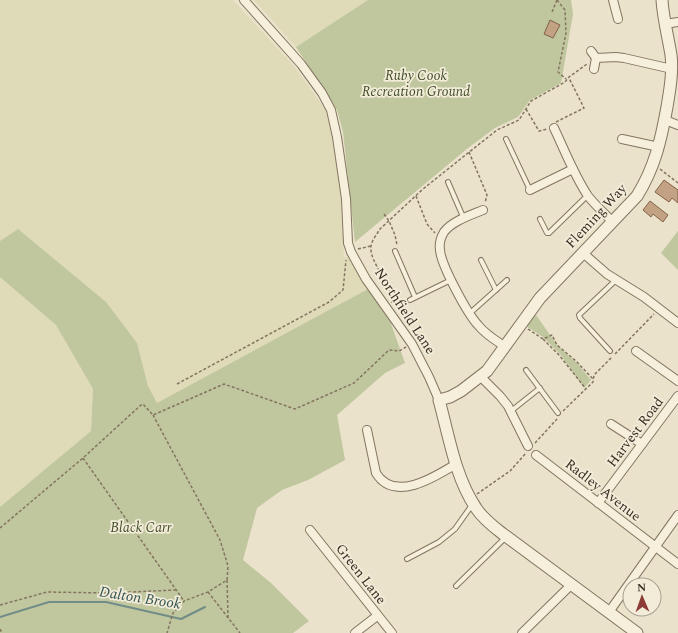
<svg xmlns="http://www.w3.org/2000/svg" width="678" height="633" viewBox="0 0 678 633" font-family="Spectral,serif">
	<style>
		.farmland { fill: #dfdab8 }
		.green { fill: #c0c79f }
		.lines { fill: none; stroke-linecap: round; stroke-linejoin: round }
		.stream { stroke: #718d87; stroke-width: 2 }
		.building { fill: #c3a284; stroke: #816249 }
		.service-casing { stroke: #847560; stroke-width: 6 }
		.minor-casing { stroke: #847560; stroke-width: 10 }
		.tertiary-casing { stroke: #847560; stroke-width: 13 }
		.path { stroke: #847560; stroke-width: 1.5; stroke-dasharray: 3 2; stroke-linecap: butt }
		.service { stroke: #f5efdc; stroke-width: 4 }
		.minor { stroke: #f5efdc; stroke-width: 8 }
		.tertiary { stroke: #f5efdc; stroke-width: 11 }
		.labels { text-anchor: middle; dominant-baseline: central; stroke-width: 3.5; stroke-linejoin: round; paint-order: stroke }
		.park-label { font-size: 14px; font-style: italic; fill: #46512b; stroke: #f2ecd9 }
		.street-label { font-size: 14px; fill: #372d22; stroke: #f2ecd9 }
		.water-label { font-size: 15px; font-style: italic; fill: #335554; stroke: #f2ecd9 }
	</style>
	<rect width="100%" height="100%" fill="#eae2ca"/>
	<g class="farmland">
		<polygon points="0,0 233,0 293,65 325,109 333,134 341,199 344,257 349,258 368,289 157,404 148,386 137,343 18,229 0,241"/>
		<polygon points="254,0 368,0 296,47"/>
		<polygon points="0,277 56,325 93,389 91,431 0,507"/>
	</g>
	<g class="green">
		<polygon points="368,0 571,0 573,14 561,83 530,100 518,117 495,128 468,148 355,242 343,132 337,110 296,47"/>
		<polygon points="18,229 106,302 137,343 148,386 157,403 368,289 390,321 405,363 385,373 337,415 345,460 308,480 282,490 257,508 243,560 271,583 309,621 293,633 0,633 0,507 91,431 93,389 56,325 0,277 0,241"/>
		<polygon points="678,231 678,270 661,253"/>
		<polygon points="536,315 557,345 577,363 591,380 584,388 560,354 543,337 526,326"/>
	</g>
	<g class="lines">
		<polyline class="stream" points="0,617 49,602 106,602 181,619 205,607"/>
	</g>
	<g class="building">
		<polygon points="550,20 560,25 553,38 544,34"/>
		<polygon points="664,180 678,190 678,203 672,198 669,202 655,192"/>
		<polygon points="650,201 668,215 663,222 653,214 651,217 643,210"/>
	</g>
	<g class="lines">
		<defs>
			<g id="service">
				<polyline points="506,139 530,190"/>
				<polyline points="448,182 464,219"/>
				<polyline points="540,219 547,233 549,233 588,195"/>
				<polyline points="395,251 415,297"/>
				<polyline points="481,260 496,290"/>
				<polyline points="410,300 451,280"/>
				<polyline points="469,314 507,280"/>
				<polyline points="610,351 580,318 579,315 616,280"/>
				<polyline points="526,370 558,413"/>
				<polyline points="511,411 540,388"/>
				<polyline points="407,559 439,542 455,529 472,505"/>
				<polyline points="456,586 506,537"/>
			</g>
			<g id="minor">
				<polyline points="244,0 301,64 322,93 331,110 337,137 346,199 348,243 351,252 366,279 412,344 429,377 439,400"/>
				<polyline points="613,0 618,19"/>
				<polyline points="665,24 678,22"/>
				<polyline points="591,51 596,58 594,69"/>
				<polyline points="596,58 616,57 624,58 672,69"/>
				<polyline points="665,120 678,125"/>
				<path d="M554 128C565 151 574 175 588 196 595 205 604 213 612 221"/>
				<polyline points="622,139 659,147"/>
				<polyline points="530,190 573,169"/>
				<path d="M483 210C471 215 452 221 444 232 441 237 439 244 440 250 441 265 467 313 478 325 485 334 495 340 504 346"/>
				<polyline points="583,253 607,274 644,297 678,323"/>
				<polyline points="636,351 678,381"/>
				<polyline points="481,377 500,396 508,406 528,446"/>
				<polyline points="611,424 642,444"/>
				<path d="M367 430 376 473C394 503 435 477 456 464"/>
				<polyline points="536,455 678,564"/>
				<polyline points="598,503 678,396"/>
				<polyline points="310,530 392,633"/>
				<polyline points="609,612 678,515"/>
				<polyline points="355,633 377,616"/>
				<polyline points="522,633 571,585"/>
			</g>
			<path id="tertiary" d="M637 633 503 534C494 527 483 519 476 508 455 477 449 436 439 400L450 397 461 391 487 371 540 298 637 196C655 167 661 140 667 107 670 89 673 72 671 55 668 36 663 18 662 0"/>
		</defs>
		<use href="#service" class="service-casing"/>
		<use href="#minor" class="minor-casing"/>
		<use href="#tertiary" class="tertiary-casing"/>
		<g class="path">
			<polyline points="557,0 565,10 566,33 558,72 566,79"/>
			<polyline points="552,12 557,0"/>
			<polyline points="526,109 539,131 547,129"/>
			<polyline points="556,122 584,108 569,78"/>
			<polyline points="469,152 487,195 485,203"/>
			<polyline points="660,169 678,183"/>
			<polyline points="416,196 427,224 435,233"/>
			<polyline points="384,214 389,221 395,235 397,245"/>
			<polyline points="358,249 371,246"/>
			<path d="M392 303C392 283 369 263 371 246 372 240 377 234 380 229L423 189 458 161 497 130 519 120 531 101 565 82 569 77 587 64"/>
			<polyline points="528,329 543,339 552,335 557,345 576,361 593,379"/>
			<polyline points="543,339 559,355 586,389"/>
			<polyline points="615,354 654,314"/>
			<polyline points="177,384 329,302 343,290 346,260"/>
			<polyline points="563,411 593,382 594,375 612,357"/>
			<polyline points="153,415 220,540 228,566 227,580 208,592 184,601"/>
			<polyline points="535,443 557,419"/>
			<polyline points="83,458 184,601 173,613 167,633"/>
			<polyline points="477,494 510,471 526,453"/>
			<polyline points="0,528 83,458 141,405 143,404 153,415 224,384 295,409 354,383 389,350 399,351 406,347"/>
			<polyline points="227,580 228,618"/>
			<polyline points="208,592 240,633"/>
			<polyline points="0,605 47,592 108,593 176,590"/>
			<polyline points="0,629 2,633"/>
		</g>
		<use href="#service" class="service"/>
		<use href="#minor" class="minor"/>
		<use href="#tertiary" class="tertiary"/>
	</g>
	<g class="labels">
		<g class="park-label">
			<text x="416" y="75">Ruby Cook<tspan x="416" dy="16">Recreation Ground</tspan></text>
			<text x="141" y="527">Black Carr</text>
		</g>
		<g class="street-label">
			<text transform="translate(596 216) rotate(-47)">Fleming Way</text>
			<text transform="translate(405 311) rotate(57)">Northfield Lane</text>
			<text transform="translate(635 432) rotate(-53)">Harvest Road</text>
			<text transform="translate(603 490) rotate(38)">Radley Avenue</text>
			<text transform="translate(361 574) rotate(52)">Green Lane</text>
		</g>
		<g class="water-label">
			<text transform="translate(140 598) rotate(9)">Dalton Brook</text>
		</g>
	</g>
	<g transform="translate(642 597) rotate(358)"><circle r="19" fill="#f2ecd9" stroke="#a7a090"/>
	<path d="M0-3L7 15L0 10L-7 15Z" fill="#8d3b37"/>
	<text y="-6" font-size="11" font-weight="bold" text-anchor="middle" fill="#372d22">N</text>
	</g>
</svg>
